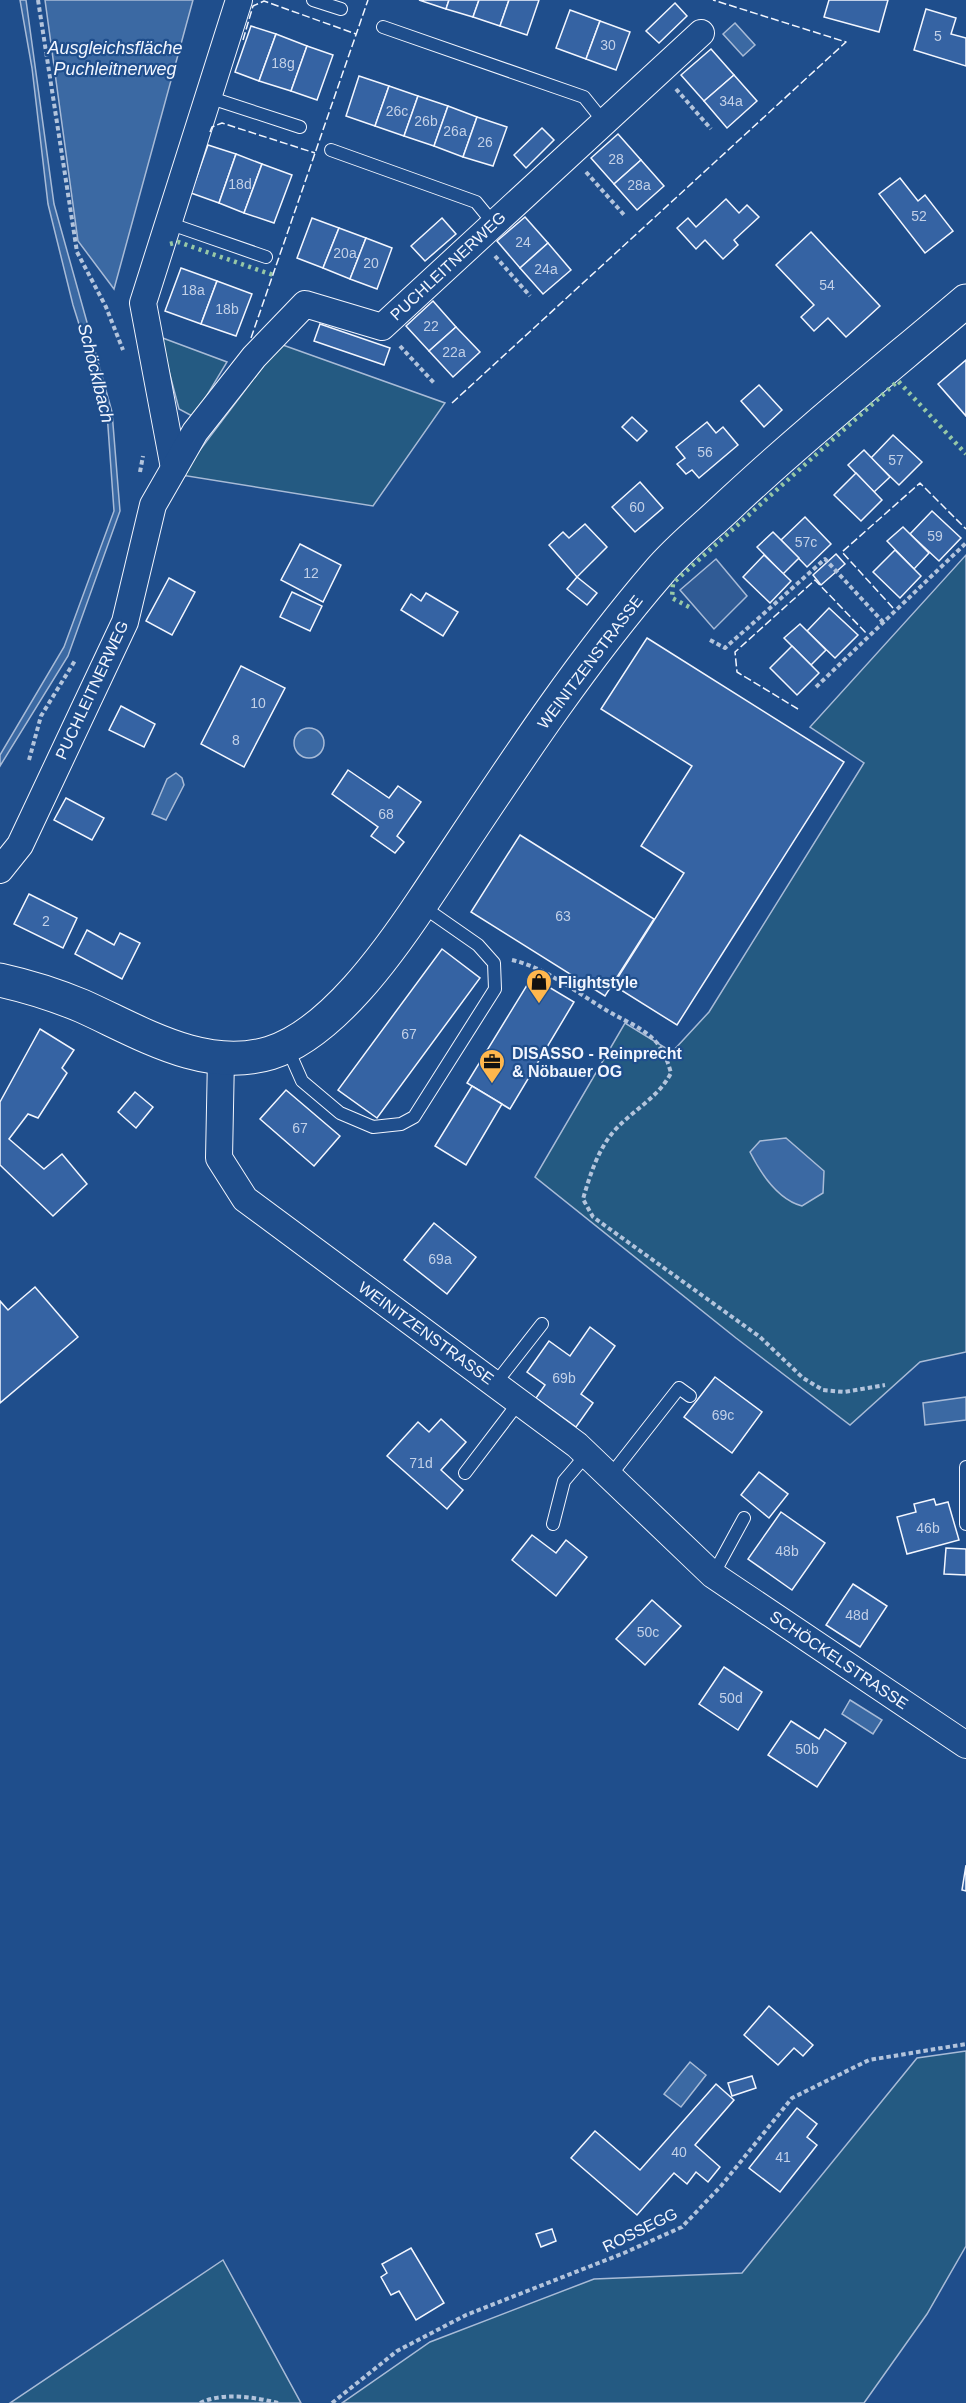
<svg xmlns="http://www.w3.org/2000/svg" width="966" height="2403" viewBox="0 0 966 2403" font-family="Arial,sans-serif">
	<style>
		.green { fill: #245a82; stroke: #a8bbd7; stroke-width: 1.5 }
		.parking { fill: #305b95; stroke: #a8bbd7; stroke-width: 1.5 }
		.water { fill: #3b69a3; stroke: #a8bbd7; stroke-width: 1.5 }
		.building { fill: #3563a3; stroke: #f2f6ff; stroke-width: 1.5 }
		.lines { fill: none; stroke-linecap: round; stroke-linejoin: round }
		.service-casing { stroke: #f2f6ff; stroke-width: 14 }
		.minor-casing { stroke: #f2f6ff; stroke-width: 28 }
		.secondary-casing { stroke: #f2f6ff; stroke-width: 35 }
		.path { stroke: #b3c4dc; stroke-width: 4; stroke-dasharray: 4.5 3; stroke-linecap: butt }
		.service { stroke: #1f4e8c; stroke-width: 12 }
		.minor { stroke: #1f4e8c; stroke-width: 26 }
		.secondary { stroke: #1f4e8c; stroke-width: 33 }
		.hedge { stroke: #97c8a6; stroke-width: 4.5; stroke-dasharray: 3 4.5; stroke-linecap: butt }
		.fence { stroke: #f2f6ff; stroke-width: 1.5; stroke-dasharray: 8 3; stroke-linecap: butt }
		.labels { text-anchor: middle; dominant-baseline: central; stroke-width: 4.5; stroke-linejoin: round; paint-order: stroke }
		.number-label { font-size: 14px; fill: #c3d1e8 }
		.street-label { font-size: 16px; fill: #f2f6ff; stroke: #1f4e8c }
		.poi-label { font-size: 16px; font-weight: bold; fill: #f2f6ff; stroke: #1f4e8c; text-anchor: start }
		.water-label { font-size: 18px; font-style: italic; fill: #f2f6ff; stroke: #1f4e8c }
	</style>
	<rect width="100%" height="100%" fill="#1f4e8c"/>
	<g class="green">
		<polygon points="160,337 227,362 194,417 179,409"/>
		<polygon points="280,344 445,403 373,506 181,475"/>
		<polygon points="966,555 966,1352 920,1362 850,1425 736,1338 535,1177 625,1023 672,1052 709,1012 864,763 810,727"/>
		<polygon points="966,2051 966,2246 927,2314 864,2403 342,2403 430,2342 594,2279 742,2273 917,2058"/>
		<polygon points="223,2260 301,2403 10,2403"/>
	</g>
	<polygon class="parking" points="716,559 747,596 714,629 680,590"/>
	<g class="water">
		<polygon points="20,0 26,0 54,204 112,412 120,511 68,656 0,766 0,755 64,647 114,511 107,413 73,305 48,204 32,68"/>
		<polygon points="45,0 193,0 114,289 78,241"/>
		<polygon points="735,23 755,45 743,56 723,34"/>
		<circle cx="309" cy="743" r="15"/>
		<polygon points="176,773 182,778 184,785 166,820 152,814 167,779"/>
		<path d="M786 1138 824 1171 823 1193 802 1206C777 1199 761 1174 750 1152L760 1141Z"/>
		<polygon points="966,1397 966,1420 925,1425 923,1403"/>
		<polygon points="850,1700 882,1720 873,1734 842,1714"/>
		<polygon points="690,2062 706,2075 681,2107 664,2094"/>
	</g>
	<g class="building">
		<polygon points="419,0 449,0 446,9"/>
		<polygon points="449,0 479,0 473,17 446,9"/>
		<polygon points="479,0 509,0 500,26 473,17"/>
		<polygon points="509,0 539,0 527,35 500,26"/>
		<polygon points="829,0 888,0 879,32 824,17"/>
		<polygon points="675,3 687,16 659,43 646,31"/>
		<polygon points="926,9 956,18 951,34 966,38 966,66 914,50"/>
		<polygon points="570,10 600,21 586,59 556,48"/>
		<polygon points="600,21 630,32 616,70 586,59"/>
		<polygon points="251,26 276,34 259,81 235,72"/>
		<polygon points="276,34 307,46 291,91 259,81"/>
		<polygon points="307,46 333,55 317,100 291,91"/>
		<polygon points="711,49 734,75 704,101 681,75"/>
		<polygon points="734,75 757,101 727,128 704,101"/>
		<polygon points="359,76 389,86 375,126 346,116"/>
		<polygon points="389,86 418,96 404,136 375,126"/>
		<polygon points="418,96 448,106 434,146 404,136"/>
		<polygon points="448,106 477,117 463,157 434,146"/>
		<polygon points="477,117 507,127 493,166 463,157"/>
		<polygon points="542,128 554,140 526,168 514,155"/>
		<polygon points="618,134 641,160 614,184 591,158"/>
		<polygon points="208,145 236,154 219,203 191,193"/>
		<polygon points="236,154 262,164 244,213 219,203"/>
		<polygon points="641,160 664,186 637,210 614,184"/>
		<polygon points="262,164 292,175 274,223 244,213"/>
		<polygon points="900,178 918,201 925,195 953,231 925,253 879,194"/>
		<polygon points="726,199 739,213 747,205 759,217 734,240 738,245 723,259 705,240 696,249 677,228 688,218 696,227"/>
		<polygon points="525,217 548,243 520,268 497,241"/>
		<polygon points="312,218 339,228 323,268 297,258"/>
		<polygon points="442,218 456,234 425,261 411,246"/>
		<polygon points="339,228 366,238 350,279 323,268"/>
		<polygon points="811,232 880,306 846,337 828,318 814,331 801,317 814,305 776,265"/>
		<polygon points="366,238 392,248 377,289 350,279"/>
		<polygon points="548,243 571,270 543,294 520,268"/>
		<polygon points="181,268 217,281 201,324 165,311"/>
		<polygon points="217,281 252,294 236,336 201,324"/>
		<polygon points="433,301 456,327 429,351 406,326"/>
		<polygon points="320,324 390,348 384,365 314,341"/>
		<polygon points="456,327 480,352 453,377 429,351"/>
		<polygon points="966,360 966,416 938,384"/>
		<polygon points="759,385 782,410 764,427 741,401"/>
		<polygon points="632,417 647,431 637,441 622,427"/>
		<polygon points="707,422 716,433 723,427 738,445 699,478 692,470 686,474 677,464 685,458 676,447"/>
		<polygon points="893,435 922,462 899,485 871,458"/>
		<polygon points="864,450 890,477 874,492 848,465"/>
		<polygon points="856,473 882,500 861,521 834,495"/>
		<polygon points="640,482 663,508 635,532 612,507"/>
		<polygon points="932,511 961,538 939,561 910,534"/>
		<polygon points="805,517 831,544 807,567 781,540"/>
		<polygon points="585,524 607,547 577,577 549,545 563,532 569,538"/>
		<polygon points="903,527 929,553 914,569 887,541"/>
		<polygon points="773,532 799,558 783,574 757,547"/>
		<polygon points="300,544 341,565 323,602 281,580"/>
		<polygon points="895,550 921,576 900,598 873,572"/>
		<polygon points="836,554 845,564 821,585 813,575"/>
		<polygon points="764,555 791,581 770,603 743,577"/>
		<polygon points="577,577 597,593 587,605 567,589"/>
		<polygon points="169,578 195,592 172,635 146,621"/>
		<polygon points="292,592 322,606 310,631 280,617"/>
		<polygon points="426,593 458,612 443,636 401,610 411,594 421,601"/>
		<polygon points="829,608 858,635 835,658 807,631"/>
		<polygon points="800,624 826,650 811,665 784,638"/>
		<polygon points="647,638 844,762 677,1025 613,985 684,873 641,846 692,766 601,709"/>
		<polygon points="792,646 819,673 797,695 770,668"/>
		<polygon points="241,666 285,688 244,767 201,744"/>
		<polygon points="121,706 155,724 144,747 109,730"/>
		<polygon points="348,770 389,798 398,786 421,802 397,836 404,842 395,853 371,836 378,827 332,794"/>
		<polygon points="66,798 104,818 92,840 54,820"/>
		<polygon points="520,835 654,919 605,996 471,912"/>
		<polygon points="29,894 77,918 63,948 14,924"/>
		<polygon points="87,930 114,945 120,933 140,943 122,979 75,954"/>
		<polygon points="442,949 480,978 377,1118 338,1090"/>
		<polygon points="532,977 574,1002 510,1109 467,1083"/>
		<polygon points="40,1029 74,1050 62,1068 67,1073 38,1118 28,1114 9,1139 44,1169 62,1154 87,1184 53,1216 0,1165 0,1102"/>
		<polygon points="472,1086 502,1104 466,1165 435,1146"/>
		<polygon points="286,1090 340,1136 314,1166 260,1119"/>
		<polygon points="135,1092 153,1107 136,1128 118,1112"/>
		<polygon points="434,1223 476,1257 447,1294 404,1260"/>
		<polygon points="35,1287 78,1337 0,1403 0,1301 8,1310"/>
		<polygon points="590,1327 615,1346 581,1394 593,1403 576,1427 536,1398 545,1385 527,1372 549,1341 570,1356"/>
		<polygon points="715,1377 762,1412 732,1453 684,1417"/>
		<polygon points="441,1419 466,1442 441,1470 463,1490 447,1509 387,1456 418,1422 429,1432"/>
		<polygon points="759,1472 788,1494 769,1518 741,1495"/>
		<polygon points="934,1499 936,1505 948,1502 959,1540 907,1554 897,1517 916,1512 914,1504"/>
		<polygon points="781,1512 825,1543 792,1590 748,1559"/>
		<polygon points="532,1535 556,1553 566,1540 587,1557 556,1596 512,1560"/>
		<polygon points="946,1548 966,1549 966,1575 944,1574"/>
		<polygon points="853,1584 887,1606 860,1647 826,1625"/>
		<polygon points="652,1600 681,1626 645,1665 616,1639"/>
		<polygon points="724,1667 762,1692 738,1730 699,1704"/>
		<polygon points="791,1721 819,1739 825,1729 846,1743 817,1787 768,1755"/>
		<polygon points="966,1865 966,1891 962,1890"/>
		<polygon points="769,2006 813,2045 803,2056 794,2048 778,2065 744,2035"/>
		<polygon points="752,2076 756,2088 732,2096 728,2083"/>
		<polygon points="716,2084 734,2100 695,2145 720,2167 708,2182 696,2172 687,2184 674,2173 637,2215 571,2158 595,2131 640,2170"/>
		<polygon points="797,2108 817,2124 807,2137 817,2145 780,2192 749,2168"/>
		<polygon points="552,2229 556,2241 541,2247 536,2234"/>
		<polygon points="411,2248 444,2303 416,2320 399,2291 391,2295 381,2277 387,2273 382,2264"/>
	</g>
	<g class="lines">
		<defs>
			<g id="service">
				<polyline points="313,0 341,9"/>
				<polyline points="383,27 584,97 604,122"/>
				<polyline points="208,97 300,127"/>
				<polyline points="331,150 476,202 494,224"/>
				<polyline points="168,223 266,257"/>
				<polyline points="287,1047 302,1081 340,1113 373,1127 401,1124 414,1117 495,989 494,963 478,945 422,906"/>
				<polyline points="495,1384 542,1324"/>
				<polyline points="465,1473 519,1402"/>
				<polyline points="610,1476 679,1388 690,1396"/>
				<polyline points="553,1524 564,1481 587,1454"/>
				<polyline points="966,1524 966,1467"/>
				<polyline points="713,1575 744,1518"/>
			</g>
			<g id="minor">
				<polyline points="174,468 143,303 239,0"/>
				<polyline points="0,870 20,845 125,622 153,505 195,432 254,357 305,304 382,327 701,33"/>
				<polyline points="221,1057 219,1158 245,1199 577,1445 713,1575 966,1745"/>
			</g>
			<path id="secondary" d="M0 980C27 986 56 995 82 1006 140 1032 204 1073 270 1053 331 1034 389 952 423 901 498 789 570 675 658 573 679 548 706 527 730 504 806 433 887 368 966 301"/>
		</defs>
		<use href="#service" class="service-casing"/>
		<use href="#minor" class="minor-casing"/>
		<use href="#secondary" class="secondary-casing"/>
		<g class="path">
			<polyline points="38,0 77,252 106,307 123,350"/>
			<polyline points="676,89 711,129"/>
			<polyline points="586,172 625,216"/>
			<polyline points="495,256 530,296"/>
			<polyline points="400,346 434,383"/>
			<polyline points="140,472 143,456"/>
			<polyline points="710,640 725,648 825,559 883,622"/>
			<polyline points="816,687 966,543"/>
			<polyline points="29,760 41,716 76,659"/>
			<path d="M512 960C546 968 576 992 606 1010 624 1021 643 1027 657 1043 664 1052 668 1062 671 1073 658 1098 633 1110 615 1130 598 1149 590 1175 583 1199L593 1217 760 1337 803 1378 823 1390 844 1392 885 1385"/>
			<path d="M200 2403C223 2392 254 2397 278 2403"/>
			<polyline points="332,2403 397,2351 466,2315 624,2253 682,2227 721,2186 792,2098 869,2060 966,2044"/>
		</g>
		<use href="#service" class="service"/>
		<use href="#minor" class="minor"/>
		<use href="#secondary" class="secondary"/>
		<g class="hedge">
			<polyline points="170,244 178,242 273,275"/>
			<polyline points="689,607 672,598 673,583 898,381 966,454"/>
		</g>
		<g class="fence">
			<polyline points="243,40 253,6 264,1 356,34"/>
			<polyline points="210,132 212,127 222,123 315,153"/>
			<polyline points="251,338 368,0"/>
			<polyline points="452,403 846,42 713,0"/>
			<polyline points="893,608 842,552 920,483 966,529"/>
			<polyline points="798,709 737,672 735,652 815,580 866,633"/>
		</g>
	</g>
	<defs>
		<symbol id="shop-pin" viewBox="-11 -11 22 30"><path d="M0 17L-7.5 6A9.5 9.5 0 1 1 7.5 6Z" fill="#ffb74d" stroke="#1f4e8c"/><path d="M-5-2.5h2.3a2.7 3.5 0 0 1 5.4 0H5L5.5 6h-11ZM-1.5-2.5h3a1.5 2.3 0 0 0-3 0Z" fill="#111"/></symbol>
		<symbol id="office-pin" viewBox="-11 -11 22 30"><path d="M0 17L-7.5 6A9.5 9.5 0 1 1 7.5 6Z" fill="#ffb74d" stroke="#1f4e8c"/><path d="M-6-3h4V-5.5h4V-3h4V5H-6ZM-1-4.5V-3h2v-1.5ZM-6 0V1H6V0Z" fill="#111"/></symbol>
	</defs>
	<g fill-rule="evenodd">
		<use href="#shop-pin" x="524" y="967" width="30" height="40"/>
		<use href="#office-pin" x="477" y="1047" width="30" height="40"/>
	</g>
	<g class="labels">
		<g class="number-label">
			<text x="938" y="36">5</text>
			<text x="608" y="45">30</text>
			<text x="283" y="63">18g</text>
			<text x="731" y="101">34a</text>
			<text x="397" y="111">26c</text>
			<text x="426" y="121">26b</text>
			<text x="455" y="131">26a</text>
			<text x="485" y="142">26</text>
			<text x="616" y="159">28</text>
			<text x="240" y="184">18d</text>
			<text x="639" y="185">28a</text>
			<text x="919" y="216">52</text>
			<text x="523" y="242">24</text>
			<text x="345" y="253">20a</text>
			<text x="371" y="263">20</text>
			<text x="546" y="269">24a</text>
			<text x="827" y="285">54</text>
			<text x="193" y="290">18a</text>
			<text x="227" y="309">18b</text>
			<text x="431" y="326">22</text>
			<text x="454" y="352">22a</text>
			<text x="705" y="452">56</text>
			<text x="896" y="460">57</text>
			<text x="637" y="507">60</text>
			<text x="935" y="536">59</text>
			<text x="806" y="542">57c</text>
			<text x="311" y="573">12</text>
			<text x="258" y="703">10</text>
			<text x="236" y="740">8</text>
			<text x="386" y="814">68</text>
			<text x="563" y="916">63</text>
			<text x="46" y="921">2</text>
			<text x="409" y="1034">67</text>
			<text x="300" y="1128">67</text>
			<text x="440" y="1259">69a</text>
			<text x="564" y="1378">69b</text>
			<text x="723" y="1415">69c</text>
			<text x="421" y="1463">71d</text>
			<text x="928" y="1528">46b</text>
			<text x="787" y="1551">48b</text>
			<text x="857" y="1615">48d</text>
			<text x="648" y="1632">50c</text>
			<text x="731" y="1698">50d</text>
			<text x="807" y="1749">50b</text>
			<text x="679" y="2152">40</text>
			<text x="783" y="2157">41</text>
		</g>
		<g class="street-label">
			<text transform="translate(448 266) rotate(-43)">PUCHLEITNERWEG</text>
			<text transform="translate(590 662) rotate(-53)">WEINITZENSTRASSE</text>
			<text transform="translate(92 690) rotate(-65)">PUCHLEITNERWEG</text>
			<text transform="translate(426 1333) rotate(36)">WEINITZENSTRASSE</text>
			<text transform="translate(839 1660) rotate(34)">SCHÖCKELSTRASSE</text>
			<text transform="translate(640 2230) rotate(-26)">ROSSEGG</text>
		</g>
		<g class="poi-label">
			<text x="558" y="982">Flightstyle</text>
			<text x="512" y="1053">DISASSO - Reinprecht<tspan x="512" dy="18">&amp; Nöbauer OG</tspan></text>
		</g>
		<g class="water-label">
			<text x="115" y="48">Ausgleichsfläche<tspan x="115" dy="21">Puchleitnerweg</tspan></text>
			<text transform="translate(96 373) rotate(76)">Schöcklbach</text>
		</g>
	</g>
</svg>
